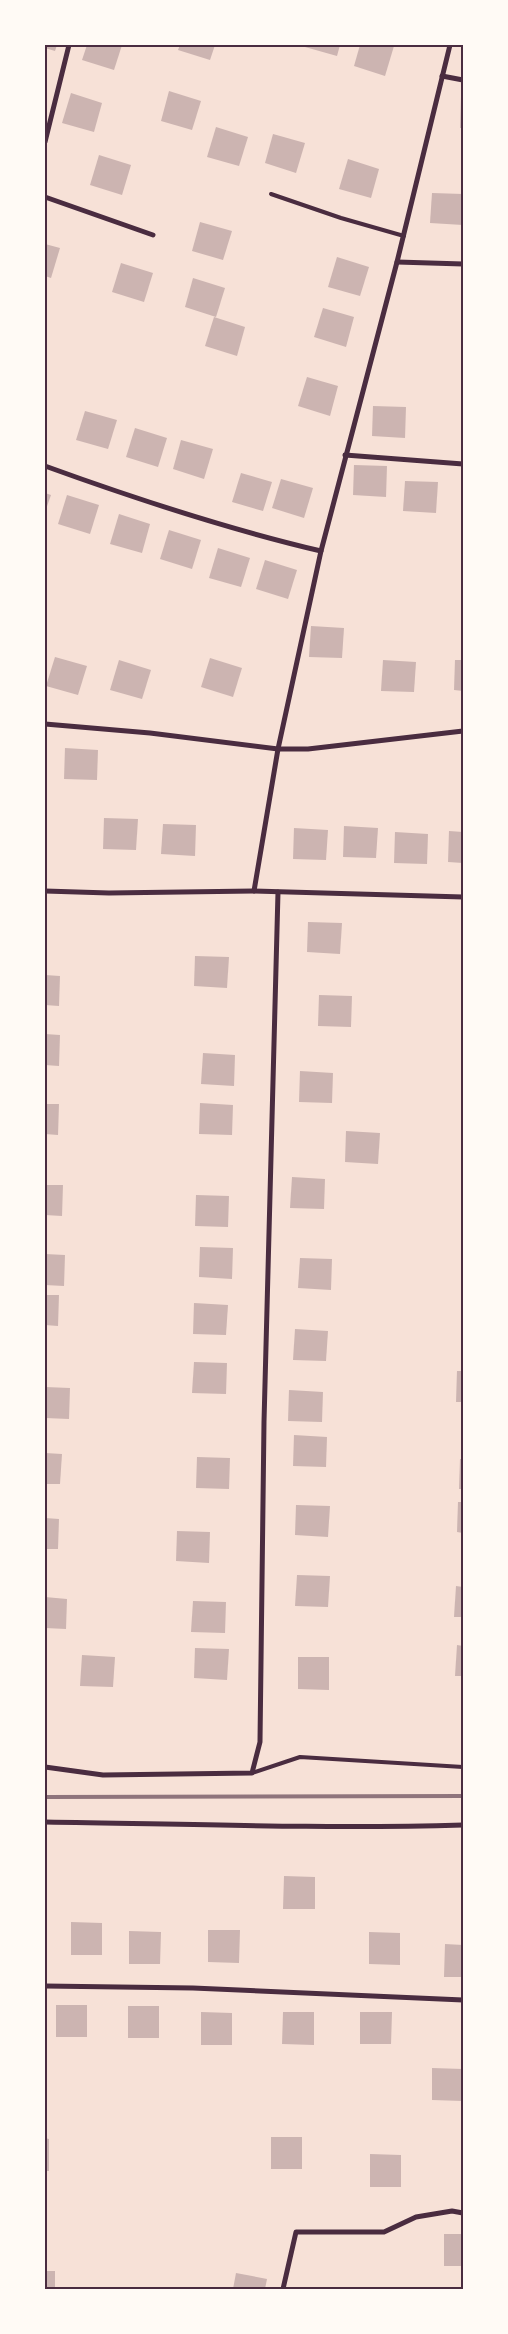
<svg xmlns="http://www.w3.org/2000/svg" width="508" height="2334" viewBox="0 0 508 2334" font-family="Roboto,sans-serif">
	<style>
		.building { fill: #ccb4b1 }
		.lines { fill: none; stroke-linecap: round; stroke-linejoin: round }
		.service { stroke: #4a2c40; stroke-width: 4 }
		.minor { stroke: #4a2c40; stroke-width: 5 }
		.rail { stroke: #8f747c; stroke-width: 4 }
		.neatline { fill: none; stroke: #4a2c40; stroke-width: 2 }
	</style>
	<rect width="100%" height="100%" fill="#f7e1d7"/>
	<g class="building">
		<polygon points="45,45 57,45 55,51 45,48"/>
		<polygon points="87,45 122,45 114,70 82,60"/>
		<polygon points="180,45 215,45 210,60 178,50"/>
		<polygon points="306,45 340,45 337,56 305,47"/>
		<polygon points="360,45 394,46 385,76 354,66"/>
		<polygon points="169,91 201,101 192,130 161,121"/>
		<polygon points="71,93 102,103 94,132 62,123"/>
		<polygon points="461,97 463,97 463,128 460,128"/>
		<polygon points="216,127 248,137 239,166 207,157"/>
		<polygon points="273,134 305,143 296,173 265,163"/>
		<polygon points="99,155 131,165 122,195 90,185"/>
		<polygon points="348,159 379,169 371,198 339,189"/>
		<polygon points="432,193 463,194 463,225 430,223"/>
		<polygon points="200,222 232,231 223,260 192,251"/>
		<polygon points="45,244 60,248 51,278 45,276"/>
		<polygon points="337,257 369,267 360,296 328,287"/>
		<polygon points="121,263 153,273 144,302 112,292"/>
		<polygon points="193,278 225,288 216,317 185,307"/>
		<polygon points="323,308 354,317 346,347 314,337"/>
		<polygon points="214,317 245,327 237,356 205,346"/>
		<polygon points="307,377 338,386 330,416 298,406"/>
		<polygon points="373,406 406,407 405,438 372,436"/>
		<polygon points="85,411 117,420 108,449 76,440"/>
		<polygon points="135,428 167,438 158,467 126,457"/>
		<polygon points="181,440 213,449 204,479 173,469"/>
		<polygon points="354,465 387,466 386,497 353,495"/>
		<polygon points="241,473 272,482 263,511 232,502"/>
		<polygon points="281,479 313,488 304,518 272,508"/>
		<polygon points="405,481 438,482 436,513 403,511"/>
		<polygon points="45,493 51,495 45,512"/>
		<polygon points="67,495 99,505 90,534 58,524"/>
		<polygon points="119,514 150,524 142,553 110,544"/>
		<polygon points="169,530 201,540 192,569 160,559"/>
		<polygon points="218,548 250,558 241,587 209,578"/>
		<polygon points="265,560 297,570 288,599 256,589"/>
		<polygon points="311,626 344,628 342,658 309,657"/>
		<polygon points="55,657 87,666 78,695 46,686"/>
		<polygon points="210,658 242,668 233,697 201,687"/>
		<polygon points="119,660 151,670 142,699 110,690"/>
		<polygon points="383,660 416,662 414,692 381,691"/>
		<polygon points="455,660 463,660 463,691 454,690"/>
		<polygon points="65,748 98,750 97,780 64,779"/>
		<polygon points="104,818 138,819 136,850 103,849"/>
		<polygon points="163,824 196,825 195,856 161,854"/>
		<polygon points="344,826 378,828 376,858 343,857"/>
		<polygon points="294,828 328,830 326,860 293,859"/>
		<polygon points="449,831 463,832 463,863 448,862"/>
		<polygon points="395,832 428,834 427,864 394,863"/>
		<polygon points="308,922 342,923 340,954 307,952"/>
		<polygon points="195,956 229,957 227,988 194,986"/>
		<polygon points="45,975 60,976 59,1006 45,1005"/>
		<polygon points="319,995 352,996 351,1027 318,1026"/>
		<polygon points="45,1034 60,1035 59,1066 45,1065"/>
		<polygon points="203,1053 235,1055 234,1086 201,1084"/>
		<polygon points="300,1071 333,1073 332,1103 299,1102"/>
		<polygon points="200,1103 233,1105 232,1135 199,1134"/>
		<polygon points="45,1104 59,1104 58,1135 45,1134"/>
		<polygon points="346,1131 380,1133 378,1164 345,1162"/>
		<polygon points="292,1177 325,1179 324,1209 290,1208"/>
		<polygon points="45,1185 63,1185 62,1216 45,1215"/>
		<polygon points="196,1195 229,1196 228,1227 195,1226"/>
		<polygon points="200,1247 233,1248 232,1279 199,1277"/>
		<polygon points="45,1254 65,1255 64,1286 45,1285"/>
		<polygon points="300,1258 332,1259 331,1290 298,1288"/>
		<polygon points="45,1295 59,1295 58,1326 45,1325"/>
		<polygon points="194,1303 228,1305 226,1335 193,1334"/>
		<polygon points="295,1329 328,1331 326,1361 293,1360"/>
		<polygon points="194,1362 227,1363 226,1394 192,1393"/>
		<polygon points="457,1371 463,1371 463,1402 456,1402"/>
		<polygon points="45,1387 70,1388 69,1419 45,1418"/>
		<polygon points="289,1390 323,1392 322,1422 288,1421"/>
		<polygon points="294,1435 327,1437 326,1467 293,1466"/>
		<polygon points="45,1453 62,1454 60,1484 45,1484"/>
		<polygon points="197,1457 230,1458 229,1489 196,1488"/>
		<polygon points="460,1459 463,1459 463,1489 459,1489"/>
		<polygon points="458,1502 463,1502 463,1533 457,1532"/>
		<polygon points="296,1505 330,1506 328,1537 295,1535"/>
		<polygon points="45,1518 59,1519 58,1549 45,1549"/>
		<polygon points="177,1531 210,1532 209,1563 176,1561"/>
		<polygon points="297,1575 330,1576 328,1607 295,1606"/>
		<polygon points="456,1586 463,1587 463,1617 454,1617"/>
		<polygon points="45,1597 67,1599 66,1629 45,1628"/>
		<polygon points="193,1601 226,1602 225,1633 191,1632"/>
		<polygon points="457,1645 463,1646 463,1676 455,1676"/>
		<polygon points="195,1648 229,1649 227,1680 194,1678"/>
		<polygon points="82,1655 115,1657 113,1687 80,1686"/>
		<polygon points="298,1657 329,1657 329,1690 298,1689"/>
		<polygon points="284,1876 315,1877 315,1909 283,1909"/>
		<polygon points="71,1922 102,1923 102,1955 71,1955"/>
		<polygon points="208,1930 240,1930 239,1963 208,1962"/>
		<polygon points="129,1931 161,1932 160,1964 129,1964"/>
		<polygon points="369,1932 400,1933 400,1965 369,1964"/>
		<polygon points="445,1944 463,1945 463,1977 444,1977"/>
		<rect x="56" y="2005" width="31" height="32"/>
		<rect x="128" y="2006" width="31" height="32"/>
		<polygon points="201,2012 232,2013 232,2045 201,2045"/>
		<polygon points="283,2012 314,2012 314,2045 282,2044"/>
		<polygon points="360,2012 392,2012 391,2044 360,2044"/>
		<polygon points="432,2068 463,2069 463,2101 432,2100"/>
		<rect x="271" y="2137" width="31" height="32"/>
		<polygon points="45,2138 49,2139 49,2171 45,2171"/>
		<polygon points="370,2154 401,2155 401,2187 370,2187"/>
		<rect x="444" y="2234" width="19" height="32"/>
		<rect x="45" y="2271" width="10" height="18"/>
		<polygon points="236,2273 267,2279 265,2289 233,2289"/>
	</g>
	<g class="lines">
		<g class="service">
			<polyline points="271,194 341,218 404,236"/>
			<polyline points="252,1773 300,1757 463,1767"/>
		</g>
		<g class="minor">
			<polyline points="442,76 463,80"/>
			<polyline points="45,142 69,45"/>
			<polyline points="45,197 153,235"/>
			<polyline points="397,262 463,264"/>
			<polyline points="345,455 463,464"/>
			<path d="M45 466C136 499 227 529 321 551"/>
			<polyline points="45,724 150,733 278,749 308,749 463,731"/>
			<polyline points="45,891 109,893 254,891 463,897"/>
			<polyline points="254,891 278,749 321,551 397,262 450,45"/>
			<polyline points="45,1767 103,1775 252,1773 260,1742 264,1422 278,892"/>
			<path d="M45 1822C184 1824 324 1829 463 1825"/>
			<polyline points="45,1986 193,1988 463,2000"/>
			<polyline points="283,2289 296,2232 384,2232 416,2217 452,2211 463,2213"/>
		</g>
		<polyline class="rail" points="45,1797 463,1796"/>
	</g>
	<rect width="508" height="2334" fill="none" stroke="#fffaf5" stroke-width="92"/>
	<rect x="46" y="46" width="416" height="2242" class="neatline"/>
</svg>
